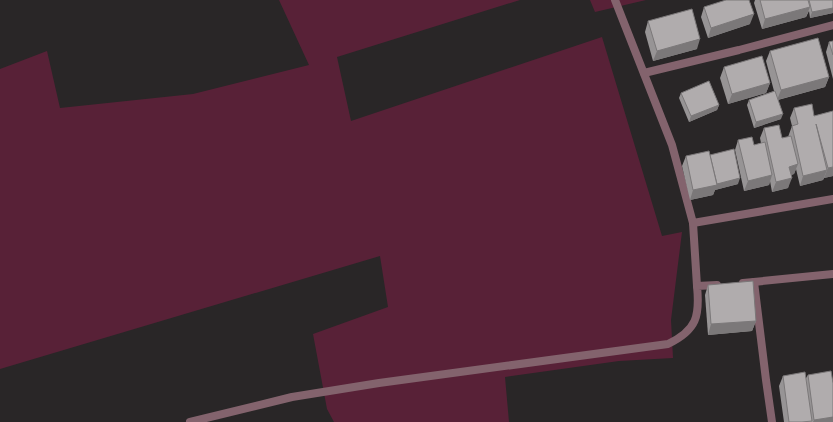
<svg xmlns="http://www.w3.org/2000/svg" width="833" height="422" viewBox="0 0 833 422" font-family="Manrope,sans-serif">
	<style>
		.green { fill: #582137 }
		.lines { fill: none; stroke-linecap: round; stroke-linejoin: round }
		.street { stroke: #83636d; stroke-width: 8 }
		.wall { fill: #979495 }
		.shaded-wall { fill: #7b7879 }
		.building { fill: #b0acad; stroke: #7b7879 }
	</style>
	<rect width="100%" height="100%" fill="#292627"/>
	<g class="green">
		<polygon points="279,0 520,0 337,57 351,121 602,37 662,236 682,232 671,320 673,358 619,361 505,377 509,422 334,422 327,409 313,334 388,307 380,256 0,369 0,69 47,51 60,108 193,94 309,65"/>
		<polygon points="590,0 646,0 595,12"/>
	</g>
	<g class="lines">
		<g class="street">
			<polyline points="615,0 672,145 693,223 697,286"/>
			<polyline points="644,73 739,50 833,25"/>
			<polyline points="693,223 833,199"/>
			<polyline points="754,282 766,380 772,422"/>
			<polyline points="743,283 833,274"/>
			<path d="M190 422 292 397 379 383 668 344C697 330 700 316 697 286L717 285"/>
		</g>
	</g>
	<g class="wall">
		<polygon points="755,0 833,0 833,13 810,18 809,11 806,17 762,29 754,3"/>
		<polygon points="704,7 750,24 708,38 701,17"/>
		<polygon points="648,21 697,49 653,61 645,32"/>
		<polygon points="833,41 833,79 826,52 829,42"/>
		<polygon points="770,51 829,77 825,87 778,100 781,119 754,128 747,105 749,100 774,91 766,61"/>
		<polygon points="724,67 770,83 766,93 728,104 720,78"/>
		<polygon points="681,93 719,105 717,110 689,122 679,98"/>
		<polygon points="794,108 814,116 833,111 833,176 824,178 823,180 800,186 796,169 794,174 791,175 788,188 772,192 770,181 769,185 744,191 735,150 738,140 754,145 761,143 760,138 764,128 782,138 788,137 792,126 790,118"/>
		<polygon points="710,155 738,184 715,190 713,195 690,200 682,166 686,156"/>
		<polygon points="708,285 756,321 752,331 708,335 705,295"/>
		<polygon points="808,375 833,422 784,422 779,386 783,376 806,378"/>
	</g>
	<g class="shaded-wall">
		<polygon points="810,7 806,17 762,29 765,19"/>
		<polygon points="833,8 833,13 810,18 812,12"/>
		<polygon points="754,14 750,24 708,38 711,28"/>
		<polygon points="700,39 697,49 653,61 657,51"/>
		<polygon points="829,77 825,87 777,100 781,90"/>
		<polygon points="770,83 766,93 728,104 732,94"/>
		<polygon points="719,105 717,110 689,122 691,116"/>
		<polygon points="783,114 781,119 754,128 756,122"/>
		<polygon points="798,164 794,174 785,177 789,167"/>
		<polygon points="833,167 833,176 824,178 828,168"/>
		<polygon points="827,170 823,180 800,186 803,176"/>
		<polygon points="772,175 769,185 744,191 748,181"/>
		<polygon points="740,178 738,184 715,190 713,195 690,200 693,190"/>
		<polygon points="792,178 788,188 772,192 776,182"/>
		<polygon points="756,321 752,331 708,335 711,324"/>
		<polygon points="833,417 833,422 813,422 814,420"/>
	</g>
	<g class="building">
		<polygon points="726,0 749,0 754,14 711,28 704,7"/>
		<polygon points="760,0 808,0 810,7 765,19"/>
		<polygon points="809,0 833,0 833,8 812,12"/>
		<polygon points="692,9 700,39 657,51 648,21"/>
		<polygon points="818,38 829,77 781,90 770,51"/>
		<polygon points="833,41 833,55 829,42"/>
		<polygon points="762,56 770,83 732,94 724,67"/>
		<polygon points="709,81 719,105 691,116 681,93"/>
		<polygon points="775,91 783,114 756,122 749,100"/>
		<polygon points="812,104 814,116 833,111 833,167 828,168 816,124 827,170 803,176 792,126 798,124 794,108"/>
		<polygon points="779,125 782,138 791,136 798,164 789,167 792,178 776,182 764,128"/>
		<polygon points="752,137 754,145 765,142 772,175 748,181 738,140"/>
		<polygon points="734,149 740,178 717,184 710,155"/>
		<polygon points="709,151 717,185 693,190 686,156"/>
		<polygon points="753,281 756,321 711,324 708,285"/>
		<polygon points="831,371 833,383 833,417 814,420 808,375"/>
		<polygon points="805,372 812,421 802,422 789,422 783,376"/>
	</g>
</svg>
